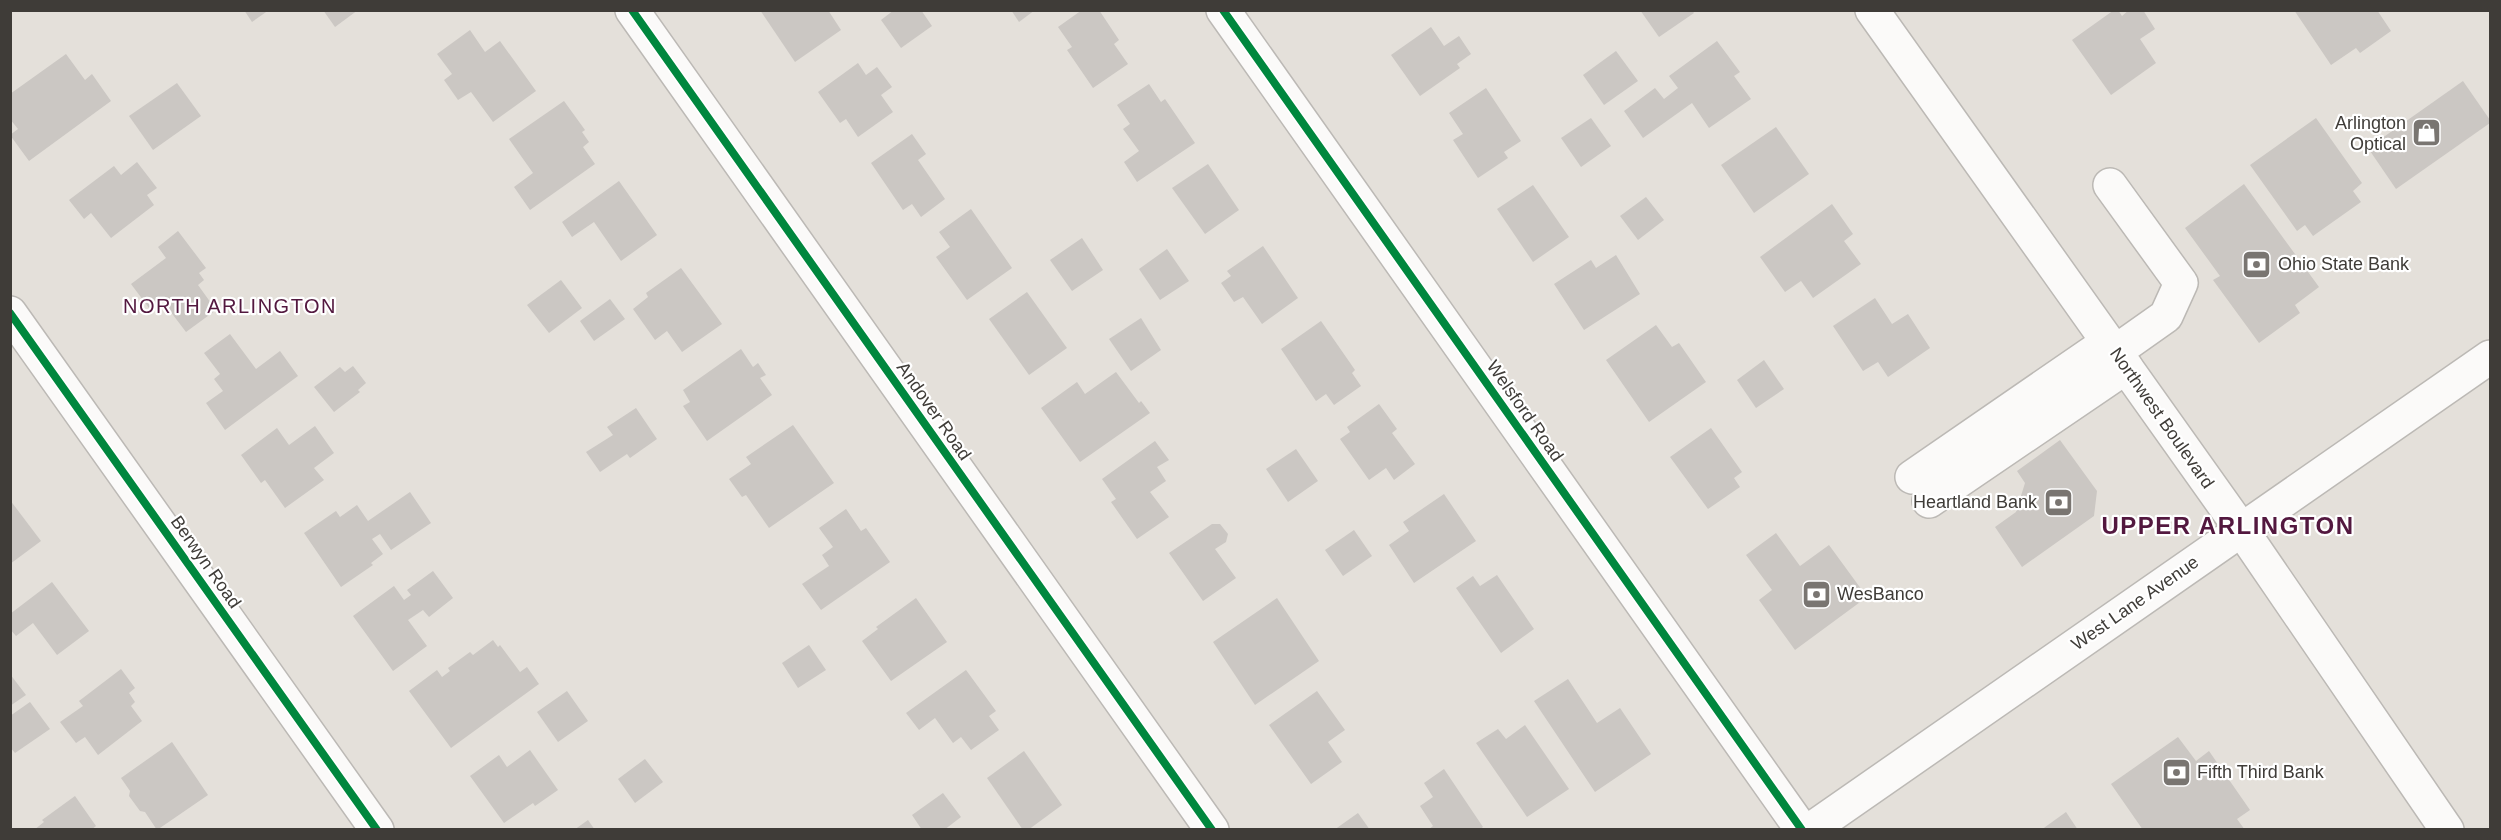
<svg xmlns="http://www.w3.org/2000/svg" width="2501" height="840" viewBox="0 0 2501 840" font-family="Arial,sans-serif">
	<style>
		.building { fill: #cbc7c3 }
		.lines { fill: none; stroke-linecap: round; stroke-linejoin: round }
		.minor-casing { stroke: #bcb9b5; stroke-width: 36 }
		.major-casing { stroke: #bcb9b5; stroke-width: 36 }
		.minor { stroke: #fbfaf9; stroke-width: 33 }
		.major { stroke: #fbfaf9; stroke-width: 33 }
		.cycleway-casing { stroke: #fff; stroke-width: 11 }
		.cycleway { stroke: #00873e; stroke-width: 8 }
		.labels { text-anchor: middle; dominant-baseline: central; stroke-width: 4.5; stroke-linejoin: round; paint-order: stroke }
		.poi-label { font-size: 18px; fill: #3f3c38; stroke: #fff; text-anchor: start }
		.street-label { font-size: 18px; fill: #3f3c38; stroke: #fff }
		.neighbourhood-label { font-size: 20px; letter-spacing: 1.5px; fill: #53183f; stroke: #fff }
		.district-label { font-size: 24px; font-weight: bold; letter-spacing: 1.5px; fill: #53183f; stroke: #fff }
	</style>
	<rect width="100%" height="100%" fill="#e4e0da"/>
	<g class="building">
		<polygon points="244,10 269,10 252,22"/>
		<polygon points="323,10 358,10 335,27"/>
		<polygon points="760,10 828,10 841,30 795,62"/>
		<polygon points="894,10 921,10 932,26 901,48 881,20"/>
		<polygon points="1011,10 1035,10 1019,22"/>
		<polygon points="1082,10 1099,10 1119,40 1114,44 1128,64 1093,88 1067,50 1072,47 1058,27"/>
		<polygon points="1640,10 1692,10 1694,13 1659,37"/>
		<polygon points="2114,10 2118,10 2122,16 2129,10 2143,10 2155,29 2140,39 2156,63 2111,95 2072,40"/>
		<polygon points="2294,10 2377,10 2391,31 2360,53 2356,48 2331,65"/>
		<polygon points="1431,27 1444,46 1459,36 1471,54 1457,64 1460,68 1420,96 1391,55"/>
		<polygon points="470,30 485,52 500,41 536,91 493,122 471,92 458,100 444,80 452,74 437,54"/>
		<polygon points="1717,41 1740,72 1734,76 1751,99 1709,128 1692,103 1643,138 1624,111 1655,88 1664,99 1678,88 1669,76"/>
		<polygon points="1616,51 1638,81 1604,105 1583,75"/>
		<polygon points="66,54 85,80 92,74 111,101 29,161 10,135 18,129 10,119 10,94"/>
		<polygon points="858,63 866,75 877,67 892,87 881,95 893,112 858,137 846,119 840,123 818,92"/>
		<polygon points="2463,81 2490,120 2490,123 2396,189 2368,148"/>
		<polygon points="177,83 201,116 153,150 129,116"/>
		<polygon points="1149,84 1161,102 1165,99 1195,143 1137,182 1124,162 1139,151 1123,129 1130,124 1117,105"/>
		<polygon points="1486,88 1521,141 1504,152 1508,158 1478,178 1453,140 1463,134 1449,113"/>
		<polygon points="564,101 585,130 582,132 589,142 583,147 595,164 530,210 514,187 533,173 509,139"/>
		<polygon points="1591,118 1611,146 1581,167 1561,138"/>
		<polygon points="2316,118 2362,183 2353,191 2361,202 2313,236 2305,225 2297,231 2250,165"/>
		<polygon points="1776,127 1809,174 1754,213 1721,165"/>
		<polygon points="912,134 926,154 918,160 945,199 921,217 912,204 903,210 871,163"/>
		<polygon points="137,162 157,188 147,195 154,205 111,238 91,213 84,219 69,200 114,166 121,175"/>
		<polygon points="1208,164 1239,210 1205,234 1172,188"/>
		<polygon points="619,181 657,235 621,261 594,222 572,237 562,222"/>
		<polygon points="2244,184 2319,287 2295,305 2300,313 2259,343 2213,280 2220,276 2185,228"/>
		<polygon points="1533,185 1569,237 1533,262 1497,209"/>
		<polygon points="1646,197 1664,220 1638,240 1620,216"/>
		<polygon points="1832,204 1853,234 1844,241 1861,264 1813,298 1801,281 1785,292 1760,257"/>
		<polygon points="971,209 1012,268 967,300 936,257 950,247 939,232"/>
		<polygon points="178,231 206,268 199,273 204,280 198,285 216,310 186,332 164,303 152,312 131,284 166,258 158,247"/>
		<polygon points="1082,238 1103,270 1072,291 1050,260"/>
		<polygon points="1263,246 1298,298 1262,324 1243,297 1234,302 1221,283 1231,276 1227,271"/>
		<polygon points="1167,249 1189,281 1160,300 1139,269"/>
		<polygon points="1616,255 1640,294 1584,330 1554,284 1591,260 1596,268"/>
		<polygon points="681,268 722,324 682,352 667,331 655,340 633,309 648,297 646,293"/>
		<polygon points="561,280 582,308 549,333 527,305"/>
		<polygon points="1027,292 1067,348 1029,375 989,319"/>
		<polygon points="1875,298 1892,324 1908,314 1930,348 1888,377 1878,362 1863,371 1833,326"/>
		<polygon points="610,299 625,319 594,341 580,321"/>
		<polygon points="1141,318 1161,350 1131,371 1109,339"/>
		<polygon points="1321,321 1355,370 1352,373 1361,386 1334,405 1326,394 1316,401 1281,349"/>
		<polygon points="1656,325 1672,347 1679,343 1706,382 1649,422 1606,360"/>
		<polygon points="230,334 256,369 280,351 298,376 225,430 206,403 223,391 214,379 220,374 204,353"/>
		<polygon points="741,349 753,367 758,363 766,375 760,378 772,395 707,441 683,406 690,402 683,390"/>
		<polygon points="1764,360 1784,389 1756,408 1737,380"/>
		<polygon points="353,366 366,383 358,390 360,392 334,412 314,387 340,367 345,372"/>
		<polygon points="1116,372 1139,403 1141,401 1150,413 1080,462 1041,408 1077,382 1085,394"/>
		<polygon points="1379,404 1397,429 1392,433 1415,464 1394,480 1386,468 1369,480 1340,439 1350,432 1347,427"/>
		<polygon points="636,408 657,439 630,458 627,454 600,472 586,452 613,435 607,427"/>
		<polygon points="793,425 834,483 769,528 746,495 742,497 729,479 751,464 746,457"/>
		<polygon points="315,426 334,453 314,468 324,480 285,508 265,480 261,483 241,455 277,428 289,445"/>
		<polygon points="1711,428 1742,472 1734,478 1740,487 1708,509 1670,457"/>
		<polygon points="2060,440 2097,491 2094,516 2022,567 1995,527 2016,512 2025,483 2017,471"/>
		<polygon points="1155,441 1169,460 1157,467 1166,481 1150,492 1169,517 1137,539 1111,502 1116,499 1102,479"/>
		<polygon points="1296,449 1318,481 1288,502 1266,469"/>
		<polygon points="410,492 431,523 391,550 380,534 372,539 383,554 371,563 373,565 341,587 304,533 336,511 340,517 357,505 368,521"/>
		<polygon points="1444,494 1476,541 1414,583 1389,545 1409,531 1403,522"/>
		<polygon points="10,500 41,541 10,564"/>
		<polygon points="846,509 861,531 866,528 890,562 821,610 802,584 829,566 822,555 833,547 819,528"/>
		<polygon points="1212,524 1220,524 1228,534 1226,542 1215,549 1236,578 1203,601 1169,553"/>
		<polygon points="1354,530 1372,556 1343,576 1325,550"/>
		<polygon points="1776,533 1800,566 1829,545 1867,597 1795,650 1759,600 1772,590 1746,555"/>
		<polygon points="433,571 453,598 429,617 423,610 408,620 427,646 393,671 353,616 394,586 404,600 411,595 407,590"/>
		<polygon points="1497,575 1534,629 1501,653 1456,588 1473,576 1480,586"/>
		<polygon points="52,582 89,631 57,655 33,623 16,636 10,629 10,614"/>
		<polygon points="916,598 947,642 891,681 862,641 878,629 876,627"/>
		<polygon points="1277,598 1319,661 1255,705 1213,642"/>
		<polygon points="493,640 498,647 500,645 520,672 527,667 539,684 451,748 409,691 437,670 442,677 450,671 448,668 470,652 473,655"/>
		<polygon points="809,645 826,670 798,688 782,663"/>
		<polygon points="121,669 135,688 129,693 135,702 131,706 142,721 98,755 85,737 76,743 60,722 83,706 79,701"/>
		<polygon points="966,670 996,711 989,716 999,730 971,750 961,737 953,743 935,718 919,730 906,713"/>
		<polygon points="10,674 26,695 10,706"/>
		<polygon points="1568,679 1597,723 1620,708 1651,754 1595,792 1534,701"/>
		<polygon points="567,691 588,721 558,742 537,712"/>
		<polygon points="1317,691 1345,730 1328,742 1342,762 1311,784 1269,725"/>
		<polygon points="30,702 50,729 15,753 10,747 10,716"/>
		<polygon points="1525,725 1569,789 1527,817 1476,743 1498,729 1506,739"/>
		<polygon points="2178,737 2196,761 2209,751 2250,810 2237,819 2245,830 2143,830 2111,784"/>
		<polygon points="172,742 208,795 157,830 145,812 140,811 129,796 130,791 121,778"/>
		<polygon points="530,750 558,790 535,806 533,803 504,823 470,776 499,755 507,767"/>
		<polygon points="1024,751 1062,805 1028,830 1023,830 987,778"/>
		<polygon points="645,759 663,782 635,803 618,779"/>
		<polygon points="1444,769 1483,827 1479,830 1428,830 1433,826 1420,806 1433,797 1424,783"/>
		<polygon points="943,793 961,817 944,830 922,830 912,815"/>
		<polygon points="75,796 96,826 91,830 34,830 44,822 42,820"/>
		<polygon points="2066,812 2078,830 2041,830"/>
		<polygon points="1358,813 1370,830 1334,830"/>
		<polygon points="588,820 595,830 574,830"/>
	</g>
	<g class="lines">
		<defs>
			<g id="minor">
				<polyline points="632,10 1212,830"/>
				<polyline points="1223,10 1802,830"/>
				<polyline points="2110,185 2181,283 2166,316 2115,352"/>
				<polyline points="10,313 377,830"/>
				<polyline points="1912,477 2108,342"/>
				<polyline points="1929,501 2126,367"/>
			</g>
			<g id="major">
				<polyline points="1872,10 2241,529 2447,830"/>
				<polyline points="1810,830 2490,357"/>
			</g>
		</defs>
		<use href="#minor" class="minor-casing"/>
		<use href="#major" class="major-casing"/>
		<use href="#minor" class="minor"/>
		<use href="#major" class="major"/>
		<defs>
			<g id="cycleway">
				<polyline points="632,10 1212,830"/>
				<polyline points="1223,10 1802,830"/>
				<polyline points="10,313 377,830"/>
			</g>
		</defs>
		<use href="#cycleway" class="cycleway-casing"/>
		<use href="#cycleway" class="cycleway"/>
	</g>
	<defs>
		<symbol id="shop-square" viewBox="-11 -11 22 22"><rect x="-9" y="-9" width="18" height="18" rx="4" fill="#797571" stroke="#fff"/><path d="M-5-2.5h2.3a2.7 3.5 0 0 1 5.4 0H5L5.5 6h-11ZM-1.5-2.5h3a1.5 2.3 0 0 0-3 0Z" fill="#fff"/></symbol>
		<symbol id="bank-square" viewBox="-11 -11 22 22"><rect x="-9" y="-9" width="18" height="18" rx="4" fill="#797571" stroke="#fff"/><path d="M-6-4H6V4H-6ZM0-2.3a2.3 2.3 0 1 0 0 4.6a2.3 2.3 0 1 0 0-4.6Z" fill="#fff"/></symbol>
	</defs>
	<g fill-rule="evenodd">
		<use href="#shop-square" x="2410" y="116" width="33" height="33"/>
		<use href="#bank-square" x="2240" y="248" width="33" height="33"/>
		<use href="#bank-square" x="2042" y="486" width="33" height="33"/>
		<use href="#bank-square" x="1800" y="578" width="33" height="33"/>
		<use href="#bank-square" x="2160" y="756" width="33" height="33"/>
	</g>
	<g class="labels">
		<g class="poi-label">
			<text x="2406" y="123" text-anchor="end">Arlington<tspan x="2406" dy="21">Optical</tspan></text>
			<text x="2278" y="264">Ohio State Bank</text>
			<text x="2037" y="502" text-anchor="end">Heartland Bank</text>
			<text x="1837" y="594">WesBanco</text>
			<text x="2197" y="772">Fifth Third Bank</text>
		</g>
		<g class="street-label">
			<text transform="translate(934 411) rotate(55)">Andover Road</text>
			<text transform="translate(1525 411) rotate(55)">Welsford Road</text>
			<text transform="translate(2162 418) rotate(55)">Northwest Boulevard</text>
			<text transform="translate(206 562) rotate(55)">Berwyn Road</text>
			<text transform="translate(2135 603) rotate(-35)">West Lane Avenue</text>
		</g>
		<g class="neighbourhood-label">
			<text x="230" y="306">NORTH ARLINGTON</text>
		</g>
		<g class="district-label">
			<text x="2228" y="525">UPPER ARLINGTON</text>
		</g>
	</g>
	<rect width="2501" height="840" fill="none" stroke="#3f3c38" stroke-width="24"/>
</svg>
